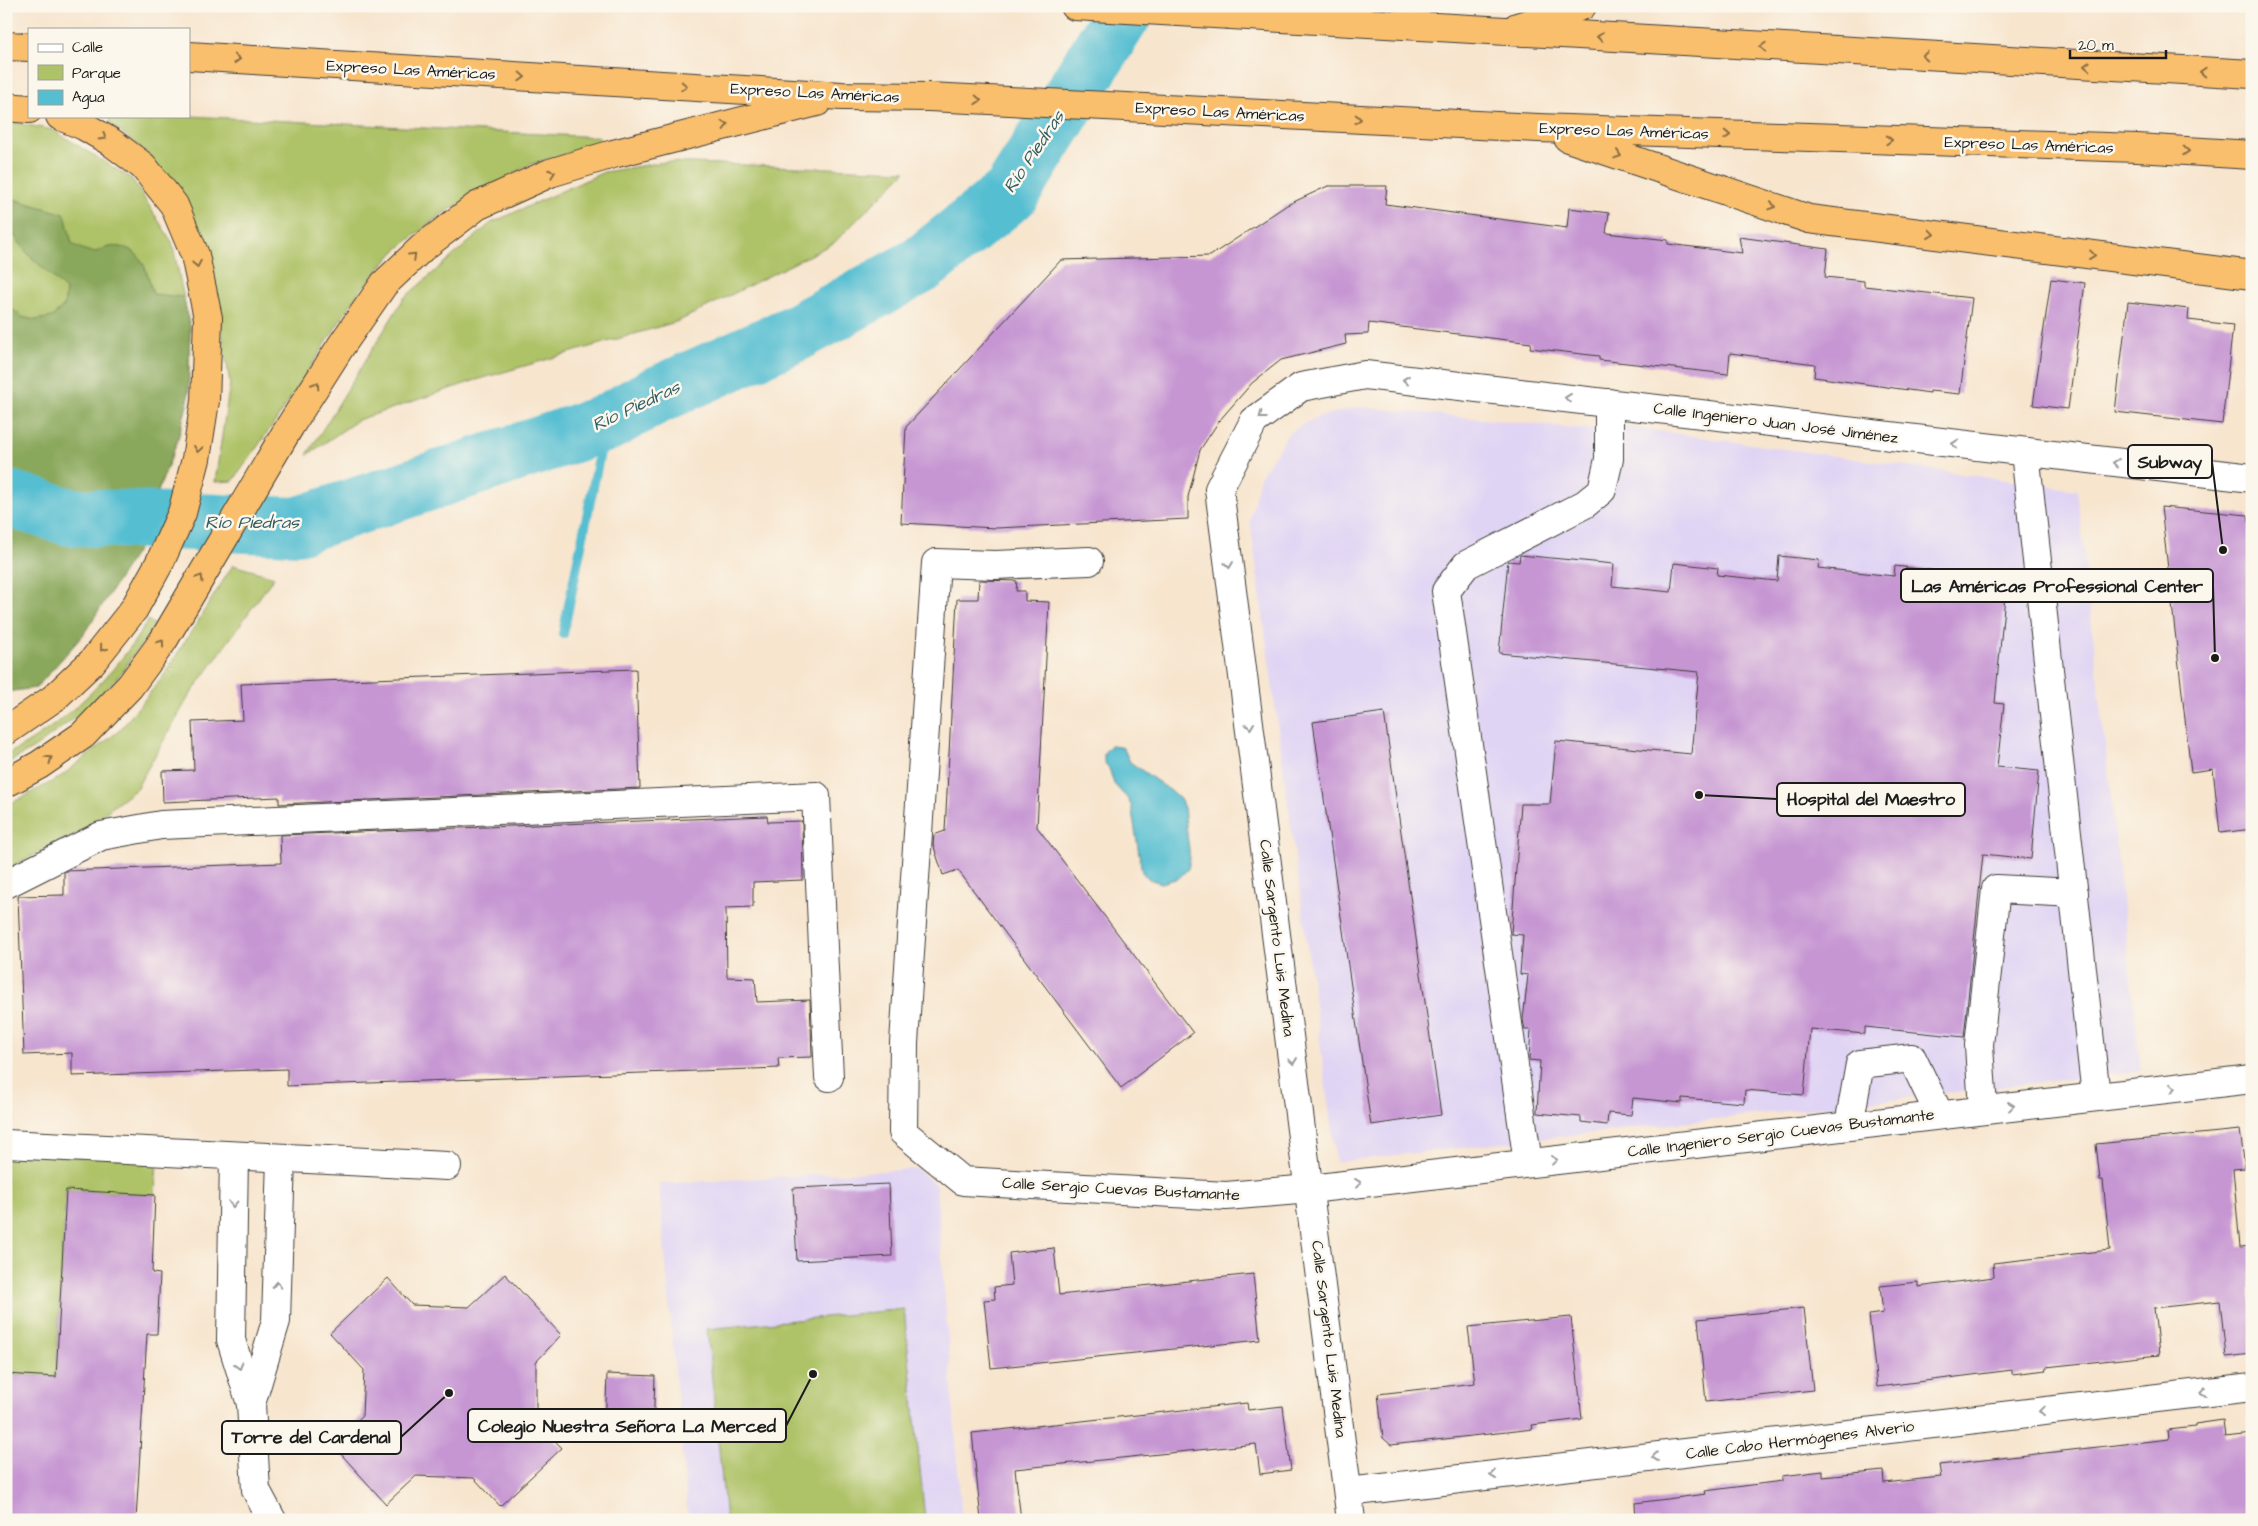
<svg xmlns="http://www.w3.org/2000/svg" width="2258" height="1526" viewBox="0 0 2258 1526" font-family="'Architects Daughter',sans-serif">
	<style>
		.built { fill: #e0d4f4 }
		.green { fill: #aec267; stroke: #656f42 }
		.forest { fill: #8aa85c; stroke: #53623c }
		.water { fill: #55bed1; stroke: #386d76 }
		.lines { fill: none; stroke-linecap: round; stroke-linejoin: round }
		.stream { stroke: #55bed1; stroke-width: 10 }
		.river { stroke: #55bed1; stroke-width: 58 }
		.building { fill: #c696d3 }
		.minor-casing { stroke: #3d3a37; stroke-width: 30 }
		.highway-casing { stroke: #3d3a37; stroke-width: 30 }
		.minor { stroke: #fff; stroke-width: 28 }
		.highway { stroke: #f9bf6d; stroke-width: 28 }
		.oneway { stroke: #8a6e44 }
		.oneway2 { stroke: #999 }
		.labels { text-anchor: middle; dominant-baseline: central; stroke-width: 5; stroke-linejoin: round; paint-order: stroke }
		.street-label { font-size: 16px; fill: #1c1c1c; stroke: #fbf7ec }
		.water-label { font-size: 18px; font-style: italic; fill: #335d64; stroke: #fbf7ec }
		.leader { fill: none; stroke: #1c1c1c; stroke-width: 2 }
		.callout-dot { fill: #1c1c1c; stroke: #fbf7ec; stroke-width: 2 }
		.callout { fill: #fbf7ec; stroke: #1c1c1c; stroke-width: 2 }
		.callout-label { font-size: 18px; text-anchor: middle; font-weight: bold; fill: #1c1c1c }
	</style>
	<rect width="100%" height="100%" fill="#fbf7ec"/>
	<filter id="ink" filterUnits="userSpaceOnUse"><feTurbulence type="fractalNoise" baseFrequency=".02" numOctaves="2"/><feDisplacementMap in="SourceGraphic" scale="10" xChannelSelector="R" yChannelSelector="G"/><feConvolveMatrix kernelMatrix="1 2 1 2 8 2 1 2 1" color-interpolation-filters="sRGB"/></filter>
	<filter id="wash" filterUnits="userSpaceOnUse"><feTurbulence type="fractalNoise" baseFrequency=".0096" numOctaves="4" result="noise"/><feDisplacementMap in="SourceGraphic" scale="20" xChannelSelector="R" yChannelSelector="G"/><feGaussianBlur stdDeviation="1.12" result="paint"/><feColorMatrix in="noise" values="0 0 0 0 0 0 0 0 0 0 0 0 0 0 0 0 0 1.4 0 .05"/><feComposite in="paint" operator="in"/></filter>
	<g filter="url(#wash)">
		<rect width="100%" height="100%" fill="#f7e5ce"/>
		<g class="built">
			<polygon points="1360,407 1583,429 1629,427 2077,490 2141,1071 1336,1162 1250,519 1260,477 1289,433 1317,417"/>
			<polygon points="917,1169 936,1185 962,1520 688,1520 659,1184"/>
		</g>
		<g class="green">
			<polygon points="109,116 189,116 599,137 602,144 531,164 440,215 394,252 358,293 275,422 233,481 215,482 230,383 211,268 148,154 110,123"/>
			<polygon points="6,121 53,130 132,179 172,242 190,327 188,401 177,442 153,504 134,512 90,511 6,492"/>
			<polygon points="665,162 906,171 834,243 679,321 473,381 358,420 307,455 404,298 491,223 604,172"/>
			<polygon points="233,565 274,577 188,698 136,789 80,832 6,869 6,806 59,778 120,730 162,678"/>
			<path d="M148 620 156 626 130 659 124 670 89 707 34 748 6 764V755C62 727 117 674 148 620Z"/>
			<polygon points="6,1152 157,1160 155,1195 66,1190 56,1377 6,1374"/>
			<polygon points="904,1309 925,1520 726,1520 707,1329"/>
		</g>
		<g class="forest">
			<path d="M6 197 65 214 72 244C78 247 87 252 94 252 99 252 104 248 109 247 142 243 146 269 153 294L183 297 190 327 188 401 177 442 153 504 134 512 90 511 6 492V304L22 317 36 320 52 317 64 306 66 290 28 254 14 235 6 229Z"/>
			<polygon points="6,508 41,519 89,527 113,526 136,530 145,538 83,635 36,688 6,692"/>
		</g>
		<polygon class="water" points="1111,745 1120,746 1124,749 1130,762 1171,791 1180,799 1184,808 1190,859 1188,869 1179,878 1162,883 1148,879 1142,872 1131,805 1127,798 1114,784 1109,768 1104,762 1104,753"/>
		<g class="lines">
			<polyline class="stream" points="563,634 606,423"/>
			<polyline class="river" points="6,498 70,517 297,526 606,423 653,397 796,333 921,265 1011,193 1128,6"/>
		</g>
		<g id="blocks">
			<g class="building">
				<polygon points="1328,186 1387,186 1385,204 1567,228 1569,208 1609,213 1606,233 1668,240 1668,244 1742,253 1739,237 1828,249 1825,277 1864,281 1864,286 1972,298 1960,394 1930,391 1930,393 1814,377 1815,364 1730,353 1728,374 1599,360 1599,356 1530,348 1531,343 1369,323 1368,334 1345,335 1346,344 1281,360 1252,383 1219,421 1200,450 1188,497 1188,519 996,528 901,523 906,427 1061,260 1210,256 1287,205"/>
				<polygon points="2051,279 2085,283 2068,409 2033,405"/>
				<polygon points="2128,302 2189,309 2188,320 2233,325 2222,424 2115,412"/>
				<polygon points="2161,507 2248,515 2252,546 2252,829 2220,833 2213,769 2191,772"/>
				<polygon points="1520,555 1614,564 1612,586 1671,592 1674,563 1718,568 1717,575 1777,581 1779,556 1819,560 1818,568 1894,576 1895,566 1947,572 1946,591 2005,596 1995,703 2004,704 1997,767 2039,771 2031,859 1983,854 1964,1037 1865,1027 1865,1034 1810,1029 1804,1095 1745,1090 1744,1103 1682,1098 1682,1103 1633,1098 1631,1115 1608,1113 1607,1125 1581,1122 1581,1117 1537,1113 1540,1061 1529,1060 1531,1030 1525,1030 1523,1020 1528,975 1520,974 1523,935 1511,934 1521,804 1550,804 1556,741 1691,754 1699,672 1499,653 1508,561 1519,562"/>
				<polygon points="979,580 1017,581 1016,591 1025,591 1025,601 1049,602 1037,827 1193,1033 1121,1088 958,870 943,875 933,844 934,835 945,831 957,599 978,599"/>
				<polygon points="636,669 640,788 279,804 279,797 163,802 162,771 194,770 192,722 243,720 241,684"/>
				<polygon points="1384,712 1441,1115 1371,1125 1313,722"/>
				<polygon points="767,816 768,822 802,821 803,880 753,882 753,907 726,908 727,977 755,978 757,1002 810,1000 812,1057 778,1058 779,1068 287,1086 287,1069 72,1076 72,1053 24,1055 18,896 64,895 64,872 66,871 281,863 280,835"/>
				<polygon points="2240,1130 2245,1168 2233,1169 2240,1247 2252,1246 2252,1354 2226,1357 2220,1301 2154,1308 2159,1355 2046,1367 2047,1370 2012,1374 2012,1370 1877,1387 1869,1315 1883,1313 1880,1286 1918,1282 1918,1287 1994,1277 1993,1263 2110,1250 2103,1180 2100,1180 2096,1144"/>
				<polygon points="889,1184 892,1256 797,1261 793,1188"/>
				<polygon points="66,1190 155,1195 152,1273 160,1274 157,1334 147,1334 136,1520 52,1520 6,1517 6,1374 56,1377"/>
				<polygon points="1054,1248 1059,1295 1253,1274 1260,1340 991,1368 984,1300 995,1299 994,1287 1012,1285 1009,1253"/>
				<polygon points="505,1274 561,1335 536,1362 536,1421 562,1448 500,1506 474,1478 416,1476 386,1504 332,1444 362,1416 364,1370 330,1333 388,1278 412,1305 469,1307"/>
				<polygon points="1804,1308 1813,1390 1706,1402 1698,1319"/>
				<polygon points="1571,1317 1582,1419 1532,1425 1533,1429 1391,1445 1383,1438 1378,1394 1475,1383 1468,1327"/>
				<polygon points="607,1374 655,1376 653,1434 605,1433"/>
				<polygon points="1247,1403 1248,1410 1283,1406 1291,1470 1260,1474 1256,1444 1015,1469 1021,1520 981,1520 972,1433"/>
				<polygon points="2223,1420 2225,1437 2252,1434 2252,1520 1636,1520 1635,1503 1706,1494 1705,1491 1782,1481 1782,1476 1823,1471 1823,1477 1883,1471 1884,1483 1941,1477 1939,1465 2169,1439 2168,1430 2195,1427 2195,1424"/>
			</g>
		</g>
	</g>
	<g filter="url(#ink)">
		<use href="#blocks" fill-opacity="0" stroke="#3d3a37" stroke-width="1"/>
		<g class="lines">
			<defs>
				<g id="minor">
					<polyline points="2025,452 2096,1096"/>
					<polyline points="1089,561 995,565 936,563 904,1043 903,1132 963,1181 1226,1196 1310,1189 2252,1079"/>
					<polyline points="6,884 101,836 161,825 816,796 829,1077"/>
					<polyline points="1983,1110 1979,1045 1996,889 2074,893"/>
					<polyline points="1849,1125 1860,1064 1912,1058 1939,1114"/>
					<polyline points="6,1144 447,1166"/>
					<polyline points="234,1156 231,1340 251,1404 276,1321 281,1158"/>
					<polyline points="1528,1163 1446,591 1466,565 1585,504 1602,490 1609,459 1609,403"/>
					<polyline points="251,1404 256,1490 272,1520"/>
					<polyline points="1348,1492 2252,1387"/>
					<polyline points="1351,1520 1219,489 1254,421 1301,387 1365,375 2252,478"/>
				</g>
				<g id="highway">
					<polyline points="1075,6 2252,74"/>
					<polyline points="1517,27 1582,6"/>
					<polyline points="6,46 29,47"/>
					<polyline points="189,56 842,96 929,97 1538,128 2137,148 2252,155"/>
					<polyline points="6,107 29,109"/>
					<polyline points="1568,138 1809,219 2252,275"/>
					<polyline points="6,731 54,698 92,662 134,609 160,562 182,513 196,459 205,401 208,318 195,255 174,205 143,166 111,142 84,126 60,116"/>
					<polyline points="6,783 39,765 83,735 130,686 163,641 290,426 341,346 384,284 422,248 477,206 550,173 613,154 817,102"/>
				</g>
			</defs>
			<use href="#minor" class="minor-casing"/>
			<use href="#highway" class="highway-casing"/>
			<use href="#minor" class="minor"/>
			<use href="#highway" class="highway"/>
		</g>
		<defs><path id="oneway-chevron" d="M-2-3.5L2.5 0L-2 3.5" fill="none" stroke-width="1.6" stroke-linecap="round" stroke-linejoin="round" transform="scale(1.25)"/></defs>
		<g class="oneway">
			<use href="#oneway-chevron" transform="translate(1600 37) rotate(-177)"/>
			<use href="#oneway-chevron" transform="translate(1763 47) rotate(-177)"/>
			<use href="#oneway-chevron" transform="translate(1925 56) rotate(-177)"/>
			<use href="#oneway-chevron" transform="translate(237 59) rotate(3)"/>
			<use href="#oneway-chevron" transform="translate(2087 66) rotate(-177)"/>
			<use href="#oneway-chevron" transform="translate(2203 72) rotate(-177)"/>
			<use href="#oneway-chevron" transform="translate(522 77) rotate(3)"/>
			<use href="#oneway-chevron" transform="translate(684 86) rotate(3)"/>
			<use href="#oneway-chevron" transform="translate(978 100) rotate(3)"/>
			<use href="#oneway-chevron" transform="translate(1358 119) rotate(3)"/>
			<use href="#oneway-chevron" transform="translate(725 125) rotate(-14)"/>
			<use href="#oneway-chevron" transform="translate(1727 135) rotate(2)"/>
			<use href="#oneway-chevron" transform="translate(103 137) rotate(31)"/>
			<use href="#oneway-chevron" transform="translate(1889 140) rotate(2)"/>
			<use href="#oneway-chevron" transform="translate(2186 151) rotate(3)"/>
			<use href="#oneway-chevron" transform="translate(1618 155) rotate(18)"/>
			<use href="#oneway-chevron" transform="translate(552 173) rotate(-20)"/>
			<use href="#oneway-chevron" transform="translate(1772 206) rotate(18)"/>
			<use href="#oneway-chevron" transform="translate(1931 234) rotate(7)"/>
			<use href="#oneway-chevron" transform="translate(2092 255) rotate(7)"/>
			<use href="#oneway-chevron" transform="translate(413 256) rotate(-44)"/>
			<use href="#oneway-chevron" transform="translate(197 264) rotate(79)"/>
			<use href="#oneway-chevron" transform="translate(316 385) rotate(-57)"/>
			<use href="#oneway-chevron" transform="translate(198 449) rotate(99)"/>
			<use href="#oneway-chevron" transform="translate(200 578) rotate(-59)"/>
			<use href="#oneway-chevron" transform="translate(161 643) rotate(-55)"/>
			<use href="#oneway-chevron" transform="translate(103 648) rotate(129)"/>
			<use href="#oneway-chevron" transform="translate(49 759) rotate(-35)"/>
		</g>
		<g class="oneway2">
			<use href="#oneway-chevron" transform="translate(1406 380) rotate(-174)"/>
			<use href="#oneway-chevron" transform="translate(1568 398) rotate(-173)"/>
			<use href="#oneway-chevron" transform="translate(1262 416) rotate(143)"/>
			<use href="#oneway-chevron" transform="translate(1955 444) rotate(-173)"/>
			<use href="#oneway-chevron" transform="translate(2116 463) rotate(-173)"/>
			<use href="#oneway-chevron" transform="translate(1229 565) rotate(83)"/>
			<use href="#oneway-chevron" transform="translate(1250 726) rotate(83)"/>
			<use href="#oneway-chevron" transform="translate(1293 1061) rotate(83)"/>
			<use href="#oneway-chevron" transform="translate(2173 1088) rotate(-6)"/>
			<use href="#oneway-chevron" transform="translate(2011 1106) rotate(-7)"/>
			<use href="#oneway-chevron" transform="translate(1554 1160) rotate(-7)"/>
			<use href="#oneway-chevron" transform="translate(1358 1183) rotate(-7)"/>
			<use href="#oneway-chevron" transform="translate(233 1204) rotate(91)"/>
			<use href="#oneway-chevron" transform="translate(277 1285) rotate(-88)"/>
			<use href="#oneway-chevron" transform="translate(239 1366) rotate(73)"/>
			<use href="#oneway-chevron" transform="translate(2203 1392) rotate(173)"/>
			<use href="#oneway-chevron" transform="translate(2042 1411) rotate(173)"/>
			<use href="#oneway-chevron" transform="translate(1655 1457) rotate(173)"/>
			<use href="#oneway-chevron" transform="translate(1493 1475) rotate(173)"/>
		</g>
	</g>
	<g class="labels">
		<g class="street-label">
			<text transform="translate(411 70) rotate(3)">Expreso Las Américas</text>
			<text transform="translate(815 93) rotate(3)">Expreso Las Américas</text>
			<text transform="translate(1220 112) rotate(3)">Expreso Las Américas</text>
			<text transform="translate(1624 131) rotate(2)">Expreso Las Américas</text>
			<text transform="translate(2029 145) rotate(2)">Expreso Las Américas</text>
			<text transform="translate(1776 423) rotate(7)">Calle Ingeniero Juan José Jiménez</text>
			<text transform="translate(1277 938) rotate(83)">Calle Sargento Luis Medina</text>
			<text transform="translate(1781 1133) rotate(-7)">Calle Ingeniero Sergio Cuevas Bustamante</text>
			<text transform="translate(1121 1189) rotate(3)">Calle Sergio Cuevas Bustamante</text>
			<text transform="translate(1329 1339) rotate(83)">Calle Sargento Luis Medina</text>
			<text transform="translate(1800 1440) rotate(-7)">Calle Cabo Hermógenes Alverio</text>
		</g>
		<g class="water-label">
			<text transform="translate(1034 152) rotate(-56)">Río Piedras</text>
			<text transform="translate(636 406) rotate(-25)">Río Piedras</text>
			<text x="252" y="522">Río Piedras</text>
		</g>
	</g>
	<path class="leader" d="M2223 550L2212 462M2215 658L2213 586M1699 795L1777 799M813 1374L786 1426M449 1393L401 1437"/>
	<g class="callout-dot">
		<circle cx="2223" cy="550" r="5"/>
		<circle cx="2215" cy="658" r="5"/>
		<circle cx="1699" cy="795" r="5"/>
		<circle cx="813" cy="1374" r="5"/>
		<circle cx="449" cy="1393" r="5"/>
	</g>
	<g class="callout">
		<rect x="2128" y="445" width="84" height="33" rx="5"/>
		<rect x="1901" y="569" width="312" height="33" rx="5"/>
		<rect x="1777" y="783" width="188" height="33" rx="5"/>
		<rect x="468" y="1409" width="318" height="33" rx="5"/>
		<rect x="222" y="1421" width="179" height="33" rx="5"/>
	</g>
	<g class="callout-label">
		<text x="2170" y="468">Subway</text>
		<text x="2057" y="592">Las Américas Professional Center</text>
		<text x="1871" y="805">Hospital del Maestro</text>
		<text x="627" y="1432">Colegio Nuestra Señora La Merced</text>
		<text x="311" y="1443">Torre del Cardenal</text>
	</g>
	<rect width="2258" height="1526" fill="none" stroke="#fbf7ec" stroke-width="25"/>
	<rect x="28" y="28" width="162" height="90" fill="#fbf7ec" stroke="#a29f99"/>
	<rect x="38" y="44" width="25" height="8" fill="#ffffff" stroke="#a29f99"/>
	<text x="72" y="52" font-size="15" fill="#1c1c1c">Calle</text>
	<rect x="38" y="65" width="25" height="15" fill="#aec267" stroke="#a29f99"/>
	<text x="72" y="78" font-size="15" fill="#1c1c1c">Parque</text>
	<rect x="38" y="90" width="25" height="15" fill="#55bed1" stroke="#a29f99"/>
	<text x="72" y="102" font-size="15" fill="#1c1c1c">Agua</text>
	<path d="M2070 50v8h96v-8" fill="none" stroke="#1c1c1c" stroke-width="2.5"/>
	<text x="2078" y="50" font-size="15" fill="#1c1c1c" stroke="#fbf7ec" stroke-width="4" paint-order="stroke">20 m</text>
</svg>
